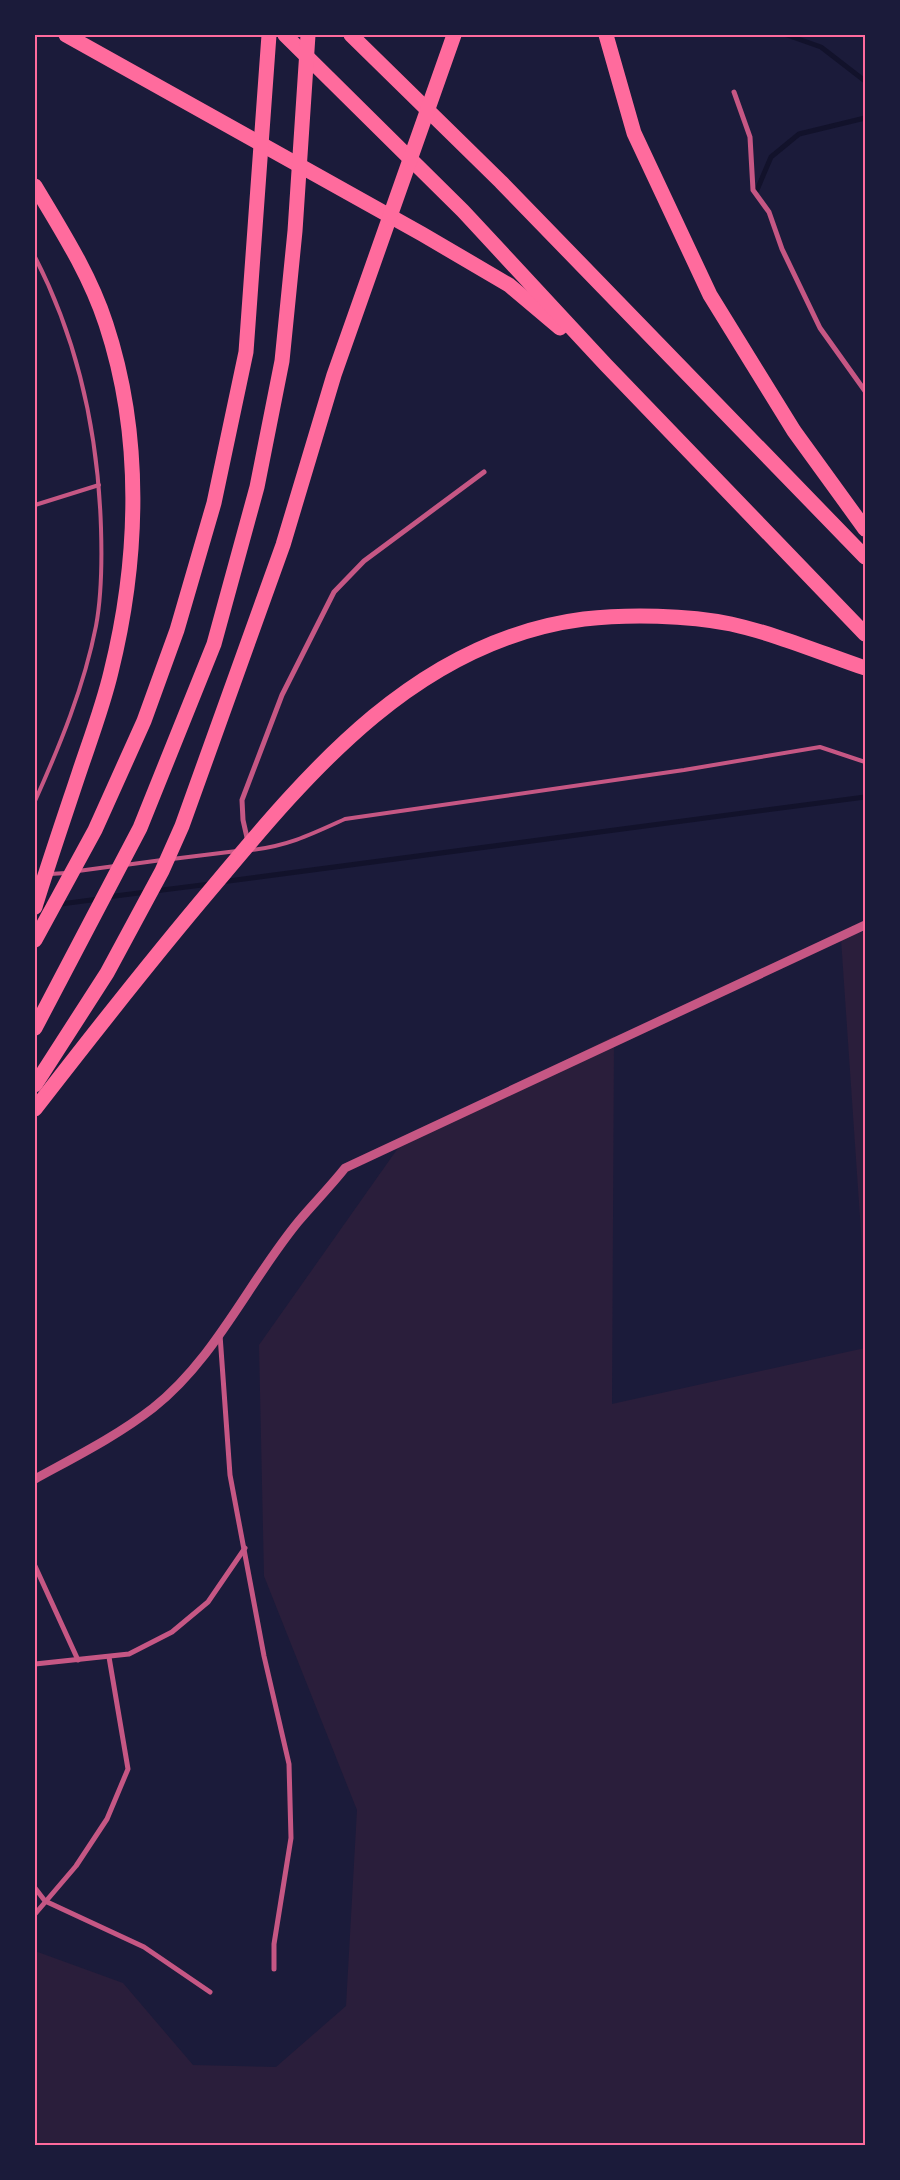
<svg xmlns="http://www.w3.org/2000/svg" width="900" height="2180" viewBox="0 0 900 2180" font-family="Roboto,sans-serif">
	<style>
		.green { fill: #2a1e3b }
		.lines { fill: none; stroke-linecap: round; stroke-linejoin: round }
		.stream { stroke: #12122b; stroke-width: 5 }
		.service { stroke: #c65784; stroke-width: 4 }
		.minor { stroke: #c65784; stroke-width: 5 }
		.tertiary { stroke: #c65784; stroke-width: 9 }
		.motorway { stroke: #ff6b9d; stroke-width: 15 }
		.neatline { fill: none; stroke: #ff6b9d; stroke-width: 2 }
	</style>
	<rect width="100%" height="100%" fill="#1b1b3a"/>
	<g class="green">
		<polygon points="865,931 865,1291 841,939"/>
		<polygon points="614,1036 612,1404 865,1348 865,2145 35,2145 35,1951 123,1983 193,2065 276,2067 346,2006 357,1810 264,1576 259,1345 403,1141"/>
	</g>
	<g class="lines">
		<g class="stream">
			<polyline points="787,35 821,47 865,81"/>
			<polyline points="757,190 771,157 799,134 865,118"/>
			<polyline points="221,882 865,797"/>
			<polyline points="107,897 210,884"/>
			<polyline points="38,907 99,899"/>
		</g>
		<g class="service">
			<path d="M35 257C78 341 98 433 101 528 102 560 102 594 96 626 84 687 60 745 35 801"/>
			<polyline points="35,505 99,485"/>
			<path d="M251 850C288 846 312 834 345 819L684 770 820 747 865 762"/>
			<polyline points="172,859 237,851"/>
			<polyline points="125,865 162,860"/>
			<polyline points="78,871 115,866"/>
			<polyline points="50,874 66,873"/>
		</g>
		<g class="minor">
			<polyline points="734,92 750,137 753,190 769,212 782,249 820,328 865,391"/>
			<polyline points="248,842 243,820 242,800 282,695 334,592 364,561 484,472"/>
			<polyline points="220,1335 230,1475 264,1656 289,1764 291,1838 274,1944 274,1969"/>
			<polyline points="35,1566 78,1660"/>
			<polyline points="35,1664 129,1654 172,1632 208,1602 245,1548"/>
			<polyline points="35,1888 45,1901 144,1947 210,1992"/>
			<polyline points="35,1914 76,1866 107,1819 128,1769 109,1657"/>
		</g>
		<path class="tertiary" d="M35 1479C75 1457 117 1436 153 1408 215 1359 248 1283 298 1222 313 1204 330 1187 345 1168L865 925"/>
		<g class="motorway">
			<polyline points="66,35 422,234 509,285 560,328"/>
			<polyline points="285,35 463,211 606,365 865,634"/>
			<polyline points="351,35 501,182 865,557"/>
			<polyline points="606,35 634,133 710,295 794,431 865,529"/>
			<path d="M35 186C62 231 90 275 106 324 143 436 139 559 111 672 103 706 90 740 79 773 64 818 49 862 35 907"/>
			<polyline points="35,940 95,830 144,721 177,630 214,503 246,352 269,35"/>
			<polyline points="35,1028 140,828 214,644 257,487 282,361 295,231 308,35"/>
			<polyline points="35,1085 107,973 162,871 182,826 283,545 334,375 454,35"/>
			<path d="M35 1109C93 1034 151 960 212 888 312 768 419 640 584 619 628 614 687 615 731 624 776 634 821 653 865 668"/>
		</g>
	</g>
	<rect width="900" height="2180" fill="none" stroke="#1b1b3a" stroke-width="72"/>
	<rect x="36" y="36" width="828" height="2108" class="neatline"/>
</svg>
